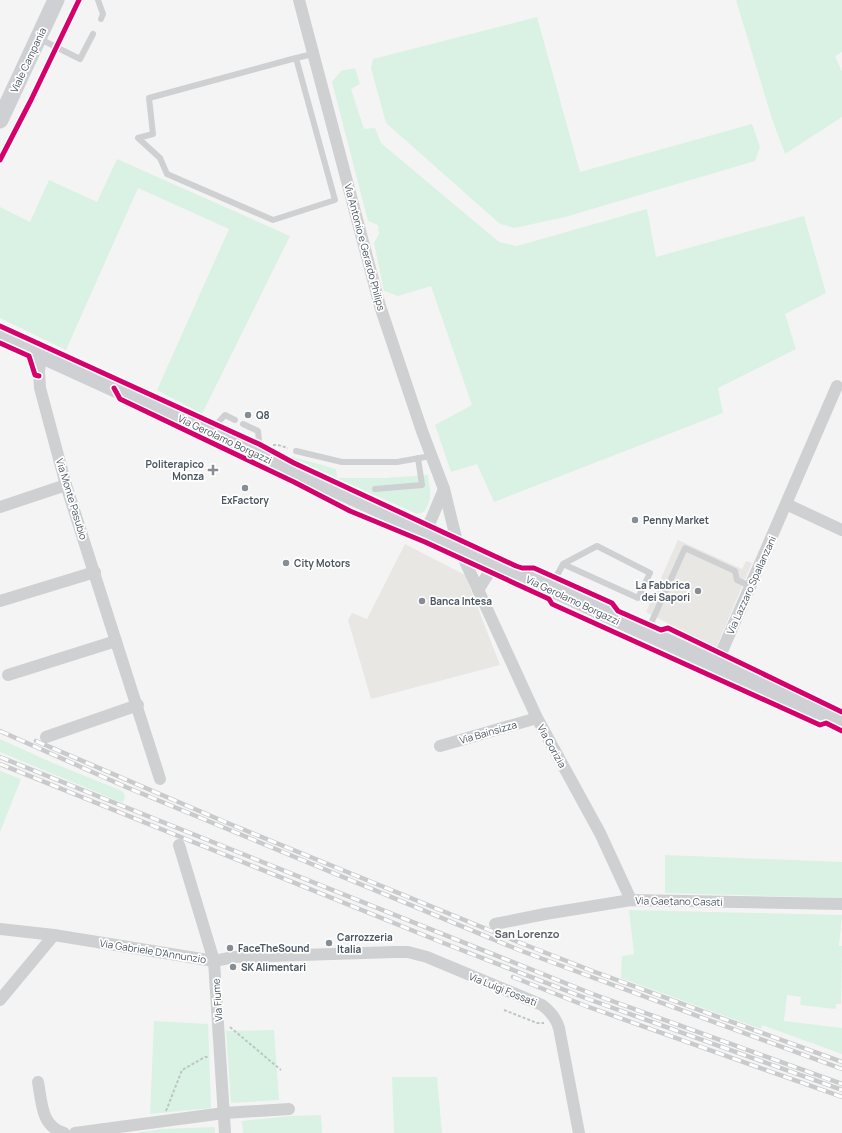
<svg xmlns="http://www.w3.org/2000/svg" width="842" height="1133" viewBox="0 0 842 1133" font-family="Manrope,sans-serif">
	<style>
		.commercial { fill: #e8e7e3 }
		.green { fill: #d9f2e3 }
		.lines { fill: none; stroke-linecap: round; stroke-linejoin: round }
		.path { stroke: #bcc7c4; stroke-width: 2; stroke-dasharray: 3 2; stroke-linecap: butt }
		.lane { stroke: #ced0d2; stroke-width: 6 }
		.street { stroke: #ced0d2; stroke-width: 12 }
		.secondary { stroke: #ced0d4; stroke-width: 17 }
		.rail-casing { stroke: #c9cacc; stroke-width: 4.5 }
		.rail { stroke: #fff; stroke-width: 3; stroke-dasharray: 9; stroke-linecap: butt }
		.cycleway-casing { stroke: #fff; stroke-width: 8 }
		.cycleway { stroke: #d6006c; stroke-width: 5 }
		.poi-dot { fill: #868d94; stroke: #fff; stroke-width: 1.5 }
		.labels { text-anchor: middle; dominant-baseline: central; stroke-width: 3.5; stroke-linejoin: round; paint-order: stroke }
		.street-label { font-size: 10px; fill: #4a5661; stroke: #fff }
		.poi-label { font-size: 10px; font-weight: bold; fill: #4a5661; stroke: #fff; text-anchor: start }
		.neighbourhood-label { font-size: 11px; font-weight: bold; fill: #5f6368; stroke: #fff }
	</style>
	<rect width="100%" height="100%" fill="#f4f4f4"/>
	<g class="commercial">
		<polygon points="678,540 742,569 746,561 752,563 716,648 646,612"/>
		<polygon points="405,544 465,575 500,665 371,699 348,620 352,613 367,619"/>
	</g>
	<g class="green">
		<polygon points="736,0 842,0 842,52 835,56 842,72 842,117 785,154 772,119"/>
		<polygon points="537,17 580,172 752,124 760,147 755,161 565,217 514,228 500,224 386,123 371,68 373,59"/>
		<polygon points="355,68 360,84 351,89 364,129 375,128 381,143 499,242 517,246 647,209 656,257 804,216 826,293 785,314 796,349 718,388 723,413 494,502 477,464 451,472 435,425 472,405 431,286 398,296 384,291 374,243 379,234 378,225 368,221 332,82 341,71"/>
		<polygon points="117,159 290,236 202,414 157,390 229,229 138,188 66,350 0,318 0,207 30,222 49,180 97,202"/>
		<path d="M290 456 336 469 337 478H385L428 475C430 492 433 498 424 512L417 514 296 460Z"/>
		<polygon points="0,739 53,763 122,791 125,796 123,803 0,752"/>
		<polygon points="0,771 21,779 0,832"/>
		<polygon points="665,855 842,862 842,898 665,893"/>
		<polygon points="629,910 842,915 839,946 842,946 841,1004 836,1004 836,1009 800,1005 801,997 787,995 784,1021 842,1028 842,1054 762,1025 761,1029 621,978 622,956 634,954"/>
		<polygon points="154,1021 208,1024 211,1108 150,1114"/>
		<polygon points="274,1030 279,1100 231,1103 226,1031"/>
		<polygon points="392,1077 437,1077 442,1133 394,1133"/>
		<polygon points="321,1115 322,1133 243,1133 242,1121 290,1116"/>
		<polygon points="215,1127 215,1133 136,1133 162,1129"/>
	</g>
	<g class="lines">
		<g class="path">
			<polyline points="273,445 278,445 288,448"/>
			<polyline points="504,1010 537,1023 544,1023"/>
			<polyline points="230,1027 281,1070"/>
			<polyline points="166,1111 182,1070 205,1057 209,1057"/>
		</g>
		<g class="lane">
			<polyline points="98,0 103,14 101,19"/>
			<polyline points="40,39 80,59 93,34"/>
			<polyline points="296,58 335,200 273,220 167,174 160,158 138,138 153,134 149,98 296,58 313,54"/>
			<polyline points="243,424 258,431 260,453"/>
			<polyline points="210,431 225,415 235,420"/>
			<polyline points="296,451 342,462 397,462 431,456"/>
			<polyline points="375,489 422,485 418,458"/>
			<polyline points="551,587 563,564 597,546 650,573 638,598 563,564"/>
			<polyline points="647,632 685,548 735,571 737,580 750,586"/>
		</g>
		<g class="street">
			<polyline points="299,0 380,306 422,431 444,489 458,546 537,718 600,833 631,900"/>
			<polyline points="41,355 39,371 40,388 66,485 160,779"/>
			<polyline points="786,504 842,530"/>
			<polyline points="0,507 66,485"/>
			<polyline points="420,528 429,523 431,520 444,489"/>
			<polyline points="478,590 495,563"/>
			<polyline points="0,601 95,572"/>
			<polyline points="716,665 837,386"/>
			<polyline points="8,675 116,641"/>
			<polyline points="46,737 138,705"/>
			<polyline points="440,746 537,718"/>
			<polyline points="179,845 214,961 225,1133"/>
			<polyline points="495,924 545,914 631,900 842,904"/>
			<path d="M0 929 54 935 214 961 234 957 395 952H408L427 957 542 1005C550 1011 556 1018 559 1028L579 1133"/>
			<polyline points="0,1000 54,935"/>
			<path d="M38 1082C42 1103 41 1126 64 1133"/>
			<polyline points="75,1133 224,1113 289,1109"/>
		</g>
		<g class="secondary">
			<polyline points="0,120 56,0"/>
			<polyline points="0,334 41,355 420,528 842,723"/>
		</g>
		<defs>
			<g id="rail">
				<polyline points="0,731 126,787 519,950 594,978 842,1069"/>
				<polyline points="36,741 225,822 523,944 595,972 842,1062"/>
				<polyline points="0,757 590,993 842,1084"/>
				<polyline points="0,764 441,942 588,999 842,1090"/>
				<polyline points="513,977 586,1006 842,1097"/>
			</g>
		</defs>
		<use href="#rail" class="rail-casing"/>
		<use href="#rail" class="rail"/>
		<defs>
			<g id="cycleway">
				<polyline points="0,160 31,100 79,0"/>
				<polyline points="0,326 259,444 294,463 516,566 522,568 534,568 612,603 618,611 661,630 668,628 842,712"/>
				<polyline points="0,343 29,356 35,375 39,376"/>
				<polyline points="114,388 120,399 294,482 350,511 425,542 549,599 552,604 820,725 826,723 842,731"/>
			</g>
		</defs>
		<use href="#cycleway" class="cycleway-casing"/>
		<use href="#cycleway" class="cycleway"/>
	</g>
	<g class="poi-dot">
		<circle cx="248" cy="415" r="4"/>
		<path d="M211 464h4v4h4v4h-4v4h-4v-4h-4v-4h4z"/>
		<circle cx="245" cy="488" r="4"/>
		<circle cx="635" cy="520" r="4"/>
		<circle cx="286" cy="563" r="4"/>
		<circle cx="698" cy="591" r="4"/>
		<circle cx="422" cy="601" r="4"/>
		<circle cx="329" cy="943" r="4"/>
		<circle cx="230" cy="948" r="4"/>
		<circle cx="233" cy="967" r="4"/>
	</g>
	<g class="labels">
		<g class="street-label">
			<text transform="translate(28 60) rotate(-65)">Viale Campania</text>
			<text transform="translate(365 247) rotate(75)">Via Antonio e Gerardo Philips</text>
			<text transform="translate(225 439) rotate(25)">Via Gerolamo Borgazzi</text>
			<text transform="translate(72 499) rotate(73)">Via Monte Pasubio</text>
			<text transform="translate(751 585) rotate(-66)">Via Lazzaro Spallanzani</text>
			<text transform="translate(573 600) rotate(25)">Via Gerolamo Borgazzi</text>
			<text transform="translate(488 732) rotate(-16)">Via Bainsizza</text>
			<text transform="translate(552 746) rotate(61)">Via Gorizia</text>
			<text transform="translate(679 901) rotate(1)">Via Gaetano Casati</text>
			<text transform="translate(153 951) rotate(9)">Via Gabriele D'Annunzio</text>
			<text transform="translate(503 989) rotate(22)">Via Luigi Fossati</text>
			<text transform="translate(217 1000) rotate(-94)">Via Fiume</text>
		</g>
		<g class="poi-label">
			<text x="256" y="415">Q8</text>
			<text x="204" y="464" text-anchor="end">Politerapico<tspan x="204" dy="12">Monza</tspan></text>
			<text x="245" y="500" text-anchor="middle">ExFactory</text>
			<text x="643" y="520">Penny Market</text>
			<text x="294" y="563">City Motors</text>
			<text x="690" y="585" text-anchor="end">La Fabbrica<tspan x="690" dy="12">dei Sapori</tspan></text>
			<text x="430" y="601">Banca Intesa</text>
			<text x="337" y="937">Carrozzeria<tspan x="337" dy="12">Italia</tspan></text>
			<text x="238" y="948">FaceTheSound</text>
			<text x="241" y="967">SK Alimentari</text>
		</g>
		<g class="neighbourhood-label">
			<text x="527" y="933">San Lorenzo</text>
		</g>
	</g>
</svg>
